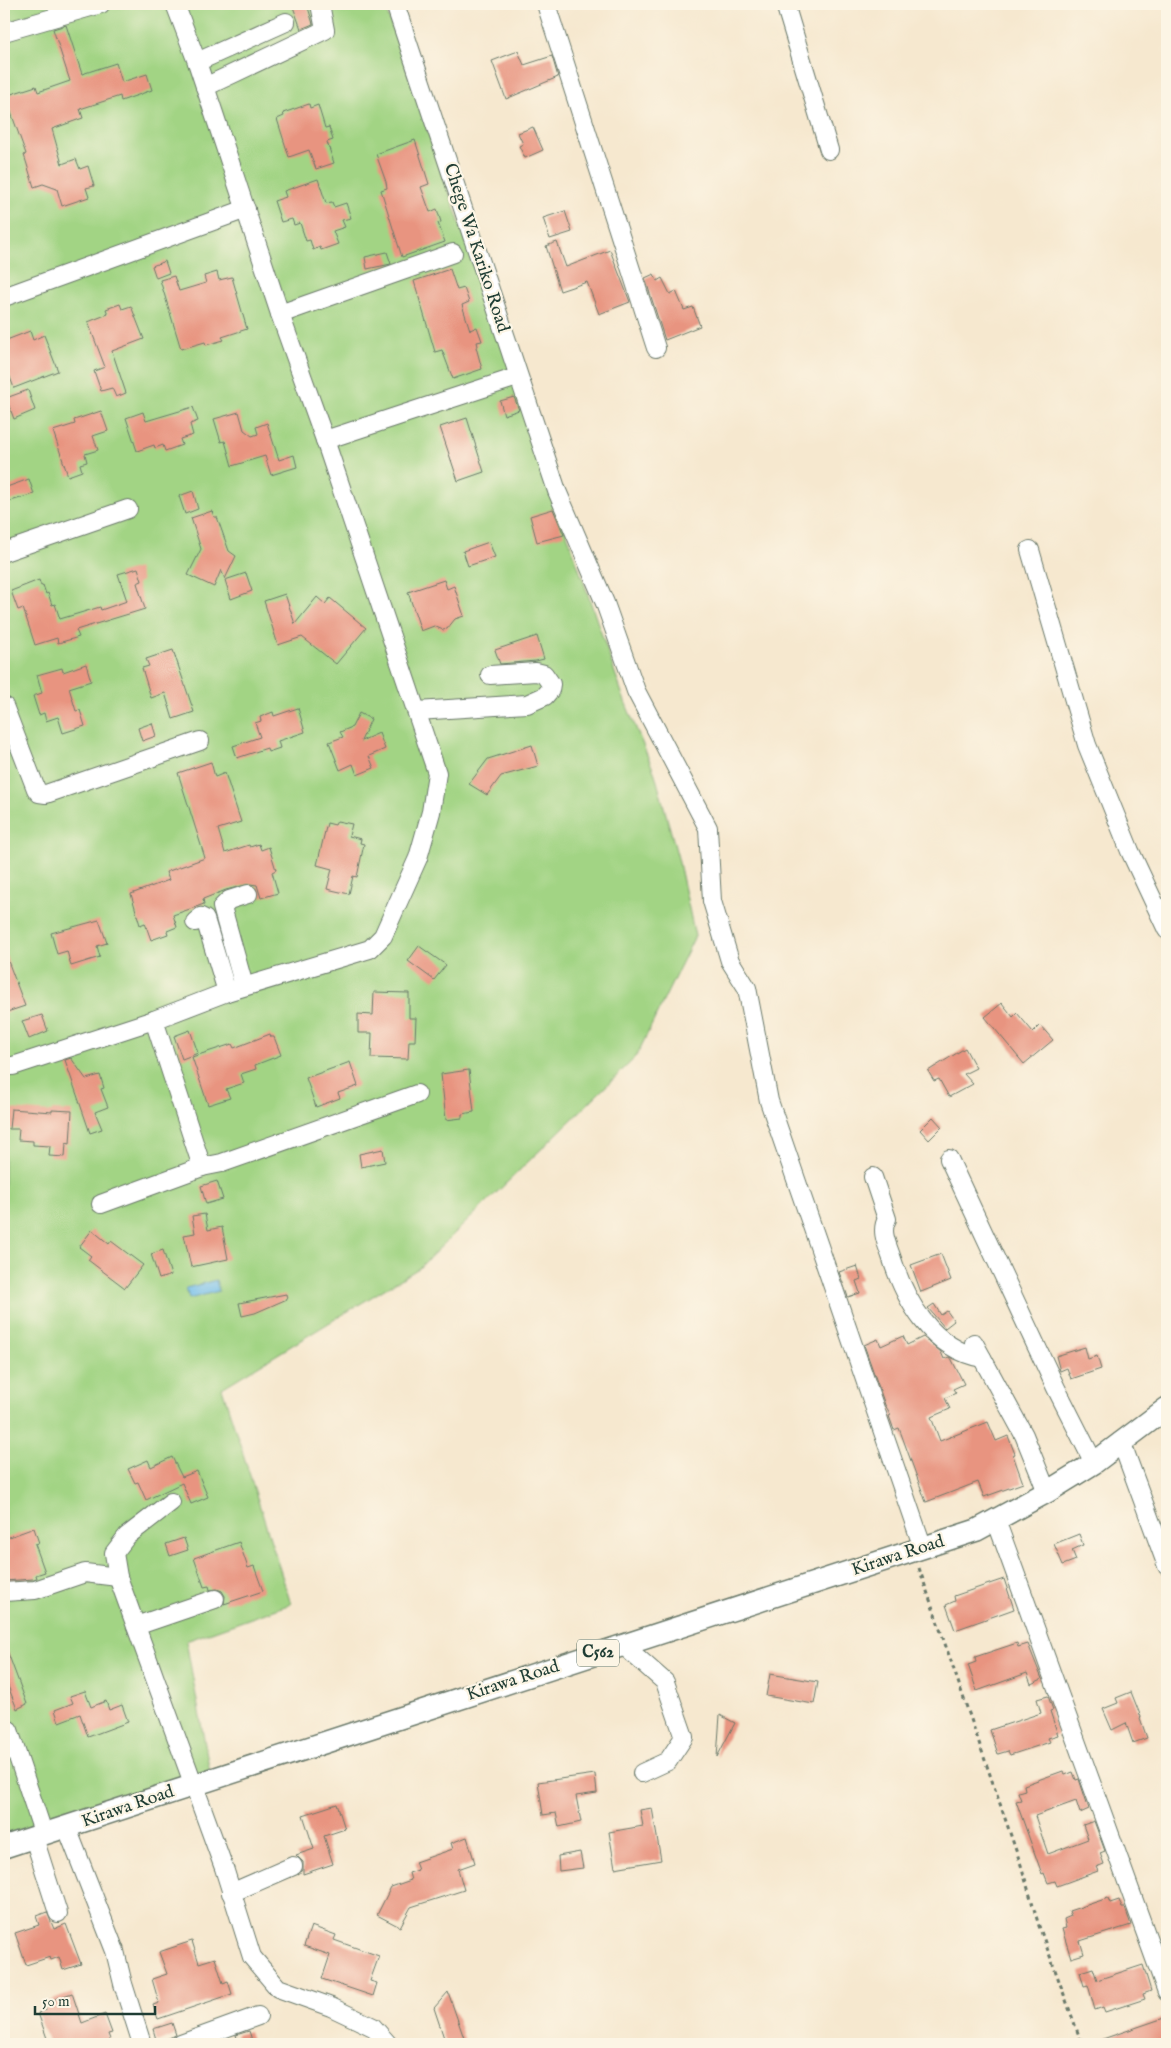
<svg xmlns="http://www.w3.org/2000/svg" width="1171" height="2048" viewBox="0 0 1171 2048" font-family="'IM FELL English',serif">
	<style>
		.green { fill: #a2d484; stroke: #60885c }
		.water { fill: #71beeb; stroke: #487e90 }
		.building { fill: #e89480 }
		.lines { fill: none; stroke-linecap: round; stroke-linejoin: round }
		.minor-casing { stroke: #6a796a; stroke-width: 20 }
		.major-casing { stroke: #6a796a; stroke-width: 24 }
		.path { stroke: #6a796a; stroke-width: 3; stroke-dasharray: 4 4; stroke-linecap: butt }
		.minor { stroke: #fff; stroke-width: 18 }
		.major { stroke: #fff; stroke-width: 21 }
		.labels { text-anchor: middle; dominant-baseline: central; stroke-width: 4.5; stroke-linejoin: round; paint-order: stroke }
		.shield { fill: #fcf5e5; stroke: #617469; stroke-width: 1 }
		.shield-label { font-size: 16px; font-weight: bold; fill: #1f3d34 }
		.street-label { font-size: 18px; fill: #1f3d34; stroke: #fcf5e5 }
	</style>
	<rect width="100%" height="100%" fill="#fcf5e5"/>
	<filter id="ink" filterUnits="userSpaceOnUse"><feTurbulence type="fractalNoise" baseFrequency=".02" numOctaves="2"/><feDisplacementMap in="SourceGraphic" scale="10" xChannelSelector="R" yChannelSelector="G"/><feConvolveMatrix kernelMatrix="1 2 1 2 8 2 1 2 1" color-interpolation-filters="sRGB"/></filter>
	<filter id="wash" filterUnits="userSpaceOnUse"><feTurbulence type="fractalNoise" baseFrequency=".0096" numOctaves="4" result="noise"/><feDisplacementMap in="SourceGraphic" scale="20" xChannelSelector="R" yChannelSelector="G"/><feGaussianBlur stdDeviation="1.12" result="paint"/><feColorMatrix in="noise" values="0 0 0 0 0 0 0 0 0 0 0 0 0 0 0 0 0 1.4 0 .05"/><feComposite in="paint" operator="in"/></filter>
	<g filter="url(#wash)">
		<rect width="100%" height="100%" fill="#f6e8cf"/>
		<polygon class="green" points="4,4 384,4 624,699 655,774 678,858 695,936 636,1057 419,1268 222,1388 291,1604 186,1641 210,1772 4,1839"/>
		<polygon class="water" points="216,1280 219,1291 189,1299 186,1288"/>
		<g id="blocks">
			<g class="building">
				<polygon points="292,4 307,4 313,24 301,29"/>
				<polygon points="66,25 82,74 116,63 122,82 147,74 152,90 121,101 120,96 80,109 83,118 52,129 62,164 76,159 80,169 88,166 94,186 86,188 89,197 62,206 57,189 43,184 34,187 24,155 26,154 5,96 36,86 38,92 70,81 53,29"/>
				<polygon points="518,51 524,65 552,56 558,77 506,99 492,61"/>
				<polygon points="309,104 310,108 318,105 325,128 329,127 333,140 327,142 334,163 316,169 309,150 289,157 277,119 284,116 283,113"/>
				<polygon points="533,127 543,150 525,158 519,146 523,144 518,133"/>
				<polygon points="415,140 429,184 421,187 430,212 437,209 441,222 438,223 445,242 402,257 381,190 387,188 386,182 376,154"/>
				<polygon points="318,179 326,203 332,202 334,207 346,203 351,218 342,220 345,227 333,231 338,244 321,250 320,247 313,250 310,240 306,241 300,223 294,225 292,219 281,222 274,201 286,197 284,191"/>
				<polygon points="565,211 572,232 550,239 543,218"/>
				<polygon points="557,242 566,267 610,250 630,302 599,314 587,282 560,291 546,246"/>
				<polygon points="387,252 391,264 367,269 365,257"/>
				<polygon points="165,261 169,273 156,278 152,266"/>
				<polygon points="450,269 457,290 464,288 469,302 462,305 470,330 477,327 482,341 477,342 478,346 476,347 482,369 453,379 442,350 435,352 414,281"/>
				<polygon points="217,272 219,280 232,277 247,329 222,337 224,340 206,345 205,342 181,349 160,280 174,276 179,291 206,283 204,276"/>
				<polygon points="654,274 657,281 662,278 670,294 676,291 684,310 693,307 700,326 665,340 645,278"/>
				<polygon points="120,304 122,309 131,306 144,339 112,351 126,393 116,397 112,388 101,391 94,371 105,367 88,322 108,314 106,309"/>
				<polygon points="30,331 33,340 44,335 58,371 14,388 8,372 4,373 4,341"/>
				<polygon points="28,390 35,410 14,419 6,398"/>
				<polygon points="514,397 519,410 504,415 500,401"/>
				<polygon points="193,407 198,421 190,424 193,435 180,439 182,445 165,451 163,445 155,448 154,445 137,451 126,418 143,412 146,421"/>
				<polygon points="101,411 108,431 93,436 98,450 85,454 87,462 80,464 82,471 68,476 53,431 75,424 74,420"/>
				<polygon points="239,412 244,430 252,436 258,434 256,427 267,423 279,460 294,455 297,467 271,475 265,456 232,466 225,441 221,442 214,419"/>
				<polygon points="467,418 484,472 458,481 440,427"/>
				<polygon points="29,479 34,494 4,503 4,488"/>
				<polygon points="193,491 198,509 185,514 179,496"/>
				<polygon points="553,509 564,535 537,542 530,516"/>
				<polygon points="212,511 214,517 217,517 229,551 236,556 225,579 221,570 214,587 188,575 201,549 191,518"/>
				<polygon points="489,542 495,557 468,566 463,551"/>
				<polygon points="138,568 142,581 137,583 145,609 76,630 79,637 58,643 57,638 35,645 23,608 18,610 11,591 39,580 41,586 43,585 46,594 48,593 52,605 55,604 60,619 100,607 101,610 127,601 118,574"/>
				<polygon points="246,573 252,591 231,599 225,580"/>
				<polygon points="444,580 447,589 454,586 464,616 455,619 447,629 443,630 434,626 421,631 408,592"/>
				<polygon points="285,594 295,624 317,597 325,604 330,598 366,628 336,664 302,637 278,645 264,601"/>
				<polygon points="537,636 544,659 536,661 500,664 495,650"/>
				<polygon points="173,650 194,712 173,719 165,693 151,698 142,668 149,666 146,659"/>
				<polygon points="86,664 91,681 69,688 76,711 80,710 85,726 63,733 58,717 46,721 44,713 39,715 33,696 42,693 37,675 62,668 63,672"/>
				<polygon points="298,708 305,732 278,741 280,748 268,752 267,748 237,758 233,746 260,737 255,723 261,721 260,717 273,712 274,716"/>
				<polygon points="359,713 371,719 361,741 379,733 385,749 369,756 374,768 357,775 353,764 340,770 329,742 343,737 340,732 352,727"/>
				<polygon points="152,723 156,736 142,741 138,728"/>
				<polygon points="532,745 538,766 501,776 487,795 469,784 488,759"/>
				<polygon points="211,762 215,777 225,773 241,822 218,829 225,853 249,845 250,847 259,844 261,850 269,847 276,870 272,872 278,893 261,898 257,885 250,884 226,890 203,899 204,904 173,915 177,927 167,931 168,934 151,940 145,923 140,925 131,894 169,880 166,872 205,858 178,773"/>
				<polygon points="337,821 352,824 349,836 361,839 360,843 364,844 357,877 353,876 349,894 327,889 332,869 317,865 327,823 335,825"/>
				<polygon points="99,920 107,943 97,946 100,957 71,966 67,951 57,954 51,933"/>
				<polygon points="419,946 446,965 434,980 408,961"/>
				<polygon points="5,953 25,1006 4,1013 4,954"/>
				<polygon points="374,992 409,993 409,1018 416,1018 415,1041 409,1041 408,1059 371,1058 372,1033 358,1033 358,1014 373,1015"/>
				<polygon points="1002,1003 1013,1017 1017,1013 1033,1032 1040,1025 1053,1040 1024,1064 985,1017"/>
				<polygon points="42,1015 48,1031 29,1039 22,1021"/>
				<polygon points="190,1030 198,1053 182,1059 174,1036"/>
				<polygon points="270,1034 271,1037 274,1037 281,1055 255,1065 256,1069 241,1074 244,1083 226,1089 230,1098 208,1105 192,1057 232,1044 234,1048"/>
				<polygon points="965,1048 976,1068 964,1074 973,1084 949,1097 939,1079 934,1081 928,1071"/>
				<polygon points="71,1058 86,1079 100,1075 104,1088 101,1089 108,1107 95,1112 102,1129 90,1133 65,1060"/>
				<polygon points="350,1062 358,1086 338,1093 340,1098 316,1107 306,1078"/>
				<polygon points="469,1070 474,1112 462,1114 462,1118 446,1120 441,1074"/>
				<polygon points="11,1109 52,1112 52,1110 72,1111 70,1144 66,1143 65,1157 49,1156 50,1146 33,1145 33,1141 18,1140 19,1129 9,1129"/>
				<polygon points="933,1117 942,1127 929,1140 920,1130"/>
				<polygon points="383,1149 385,1162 361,1167 359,1154"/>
				<polygon points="217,1181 223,1199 206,1204 201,1186"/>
				<polygon points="205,1214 208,1230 222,1227 228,1259 191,1267 184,1235 195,1233 192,1216"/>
				<polygon points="92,1230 109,1244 111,1241 143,1265 125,1288 88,1260 91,1256 79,1247"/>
				<polygon points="163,1250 171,1275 159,1279 151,1254"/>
				<polygon points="941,1254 951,1280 921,1292 911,1265"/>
				<polygon points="857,1266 861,1279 856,1281 860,1293 848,1297 839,1272"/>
				<polygon points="286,1294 287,1299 255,1313 242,1316 239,1303"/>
				<polygon points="934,1304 941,1315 947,1311 954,1321 945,1328 928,1308"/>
				<polygon points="903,1336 907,1345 923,1337 941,1352 944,1359 949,1357 951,1358 964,1384 953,1389 956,1393 945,1398 950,1409 931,1417 940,1441 988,1422 996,1441 1008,1436 1015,1454 1013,1455 1023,1483 984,1497 978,1482 926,1502 899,1428 894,1430 889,1416 891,1415 885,1405 864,1345 878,1339 881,1346"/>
				<polygon points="1085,1347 1088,1359 1097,1356 1101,1369 1071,1379 1067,1368 1060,1371 1056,1356"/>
				<polygon points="172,1457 182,1477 197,1471 208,1497 191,1504 182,1483 146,1500 138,1482 135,1483 128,1469 148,1460 151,1467"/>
				<polygon points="34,1528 39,1543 35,1544 45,1572 36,1575 37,1578 33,1579 4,1581 4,1539"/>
				<polygon points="1079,1534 1083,1545 1072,1550 1076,1560 1063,1565 1054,1544"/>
				<polygon points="184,1538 188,1550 170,1556 166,1544"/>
				<polygon points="239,1542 248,1568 254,1566 263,1591 224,1604 225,1596 222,1591 217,1589 210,1590 209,1586 204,1587 194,1558"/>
				<polygon points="1004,1579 1014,1609 955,1630 946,1605 955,1601 954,1596"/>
				<polygon points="1017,1643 1018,1647 1028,1644 1042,1679 1031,1684 1027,1673 977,1691 968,1665 976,1662 975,1657"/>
				<polygon points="5,1645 27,1704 17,1709 4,1676"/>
				<polygon points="770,1674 818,1682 814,1704 766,1696"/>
				<polygon points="85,1691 91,1707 106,1701 109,1710 122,1705 128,1722 88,1737 80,1714 59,1722 55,1710 73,1703 70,1696"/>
				<polygon points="1131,1692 1141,1717 1140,1718 1147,1738 1133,1743 1126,1723 1112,1730 1103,1709 1118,1703 1116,1698"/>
				<polygon points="1048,1696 1053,1710 1050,1711 1058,1735 1048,1738 1050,1742 1010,1755 1008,1751 998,1754 990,1730 1041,1713 1037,1699"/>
				<polygon points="720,1715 735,1723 717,1757"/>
				<polygon points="1063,1771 1065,1775 1073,1772 1076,1780 1079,1779 1089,1809 1080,1813 1076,1801 1035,1816 1048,1854 1088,1839 1083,1825 1094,1821 1105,1851 1100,1853 1104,1864 1096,1867 1098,1871 1057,1886 1055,1881 1048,1883 1044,1873 1042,1874 1016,1801 1021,1800 1018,1792 1025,1790 1024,1785"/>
				<polygon points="595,1774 597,1793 576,1796 581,1822 559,1827 556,1813 543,1815 538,1782"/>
				<polygon points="337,1804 345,1829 324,1836 333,1864 303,1874 303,1862 296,1855 314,1849 303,1815"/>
				<polygon points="652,1808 661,1860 615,1868 609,1832 643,1826 640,1810"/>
				<polygon points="467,1837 475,1863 458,1869 464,1890 411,1907 400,1927 377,1915 391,1887 411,1880 409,1873 418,1870 415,1862 453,1849 451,1843"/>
				<polygon points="580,1852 583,1868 559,1871 558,1856"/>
				<polygon points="1108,1898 1110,1903 1119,1900 1122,1908 1125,1908 1131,1925 1080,1941 1084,1954 1071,1958 1062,1929 1066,1928 1064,1919 1071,1916 1069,1911"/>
				<polygon points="47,1912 54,1929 66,1924 81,1964 63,1970 59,1957 51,1960 50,1957 26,1965 15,1933 39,1925 36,1916"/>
				<polygon points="311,1926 336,1935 334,1940 379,1956 370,1981 377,1983 373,1996 322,1979 330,1955 304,1946"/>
				<polygon points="192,1941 199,1963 215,1958 223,1983 228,1981 232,1994 158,2019 153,2005 159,2003 152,1979 167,1974 159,1952"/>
				<polygon points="1143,1965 1151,1991 1143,1994 1145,1999 1105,2012 1103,2007 1095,2010 1088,1985 1084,1986 1080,1972 1093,1968 1097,1980"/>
				<polygon points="448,1992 465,2041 457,2044 446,2044 434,2008"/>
				<polygon points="72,1993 82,2023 105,2014 112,2033 108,2034 111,2042 103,2044 49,2044 38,2013 46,2010 44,2003"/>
				<polygon points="1164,2018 1167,2028 1167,2044 1094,2044 1094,2042"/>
				<polygon points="172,2023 176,2035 157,2043 153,2029"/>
				<polygon points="249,2031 252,2040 239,2044 236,2035"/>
			</g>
		</g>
	</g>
	<g filter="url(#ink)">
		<use href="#blocks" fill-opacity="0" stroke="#6a796a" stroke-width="1"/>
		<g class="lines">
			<defs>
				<g id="minor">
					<polyline points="395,4 557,491 605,603 636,691 708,828 712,901 730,961 747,988 769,1101 923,1548"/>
					<polyline points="546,4 656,348"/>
					<polyline points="785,4 829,150"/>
					<polyline points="4,32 101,4"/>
					<polyline points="197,62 286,22"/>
					<polyline points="205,87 325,30 320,4"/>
					<polyline points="4,297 246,209"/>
					<polyline points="280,314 453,253"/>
					<polyline points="325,440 511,379"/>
					<polyline points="1030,550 1087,745 1130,851 1167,930"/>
					<polyline points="4,552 128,509"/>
					<polyline points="4,706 36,789 39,793 46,794 200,741"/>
					<polyline points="417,711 527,704 545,696 550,690 551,684 544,674 536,672 490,675"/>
					<polyline points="195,922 201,917 205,919 227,992"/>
					<polyline points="244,986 222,907 229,900 248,894"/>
					<polyline points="154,1020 202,1167 222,1163 417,1094"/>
					<polyline points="4,1066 13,1066 154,1020 227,992 370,949 383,936 418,858 431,812 437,773 325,440 280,314 197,62 175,4"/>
					<polyline points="949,1159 1056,1388 1094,1463"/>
					<path d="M873 1177 887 1219C880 1231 887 1244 891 1256 905 1301 932 1349 982 1358"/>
					<polyline points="101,1204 202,1167"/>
					<polyline points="974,1343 1024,1435 1047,1492"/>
					<polyline points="1121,1441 1167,1566"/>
					<polyline points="171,1502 127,1536 114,1553 118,1577 224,1868 252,1957 278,1988 331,2007 373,2027 388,2044"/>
					<polyline points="996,1520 1167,1992"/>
					<polyline points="4,1592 35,1590 85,1573 118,1577"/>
					<polyline points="136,1626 215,1599"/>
					<polyline points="623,1645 665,1682 684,1737 668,1761 642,1773"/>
					<polyline points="9,1730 44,1835"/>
					<polyline points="67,1828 115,1951 123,1984 142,2044"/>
					<polyline points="34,1838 58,1913"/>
					<polyline points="231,1893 293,1866"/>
					<polyline points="181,2044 258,2016"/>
				</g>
				<polyline id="major" points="4,1847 977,1530 1047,1492 1094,1463 1167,1408"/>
			</defs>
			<use href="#minor" class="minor-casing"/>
			<use href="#major" class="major-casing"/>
			<polyline class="path" points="919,1568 1021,1865 1039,1926 1082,2044"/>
			<use href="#minor" class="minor"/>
			<use href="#major" class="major"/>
		</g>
	</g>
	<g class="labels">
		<rect class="shield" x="577" y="1639.5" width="42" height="27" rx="4"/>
		<g class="shield-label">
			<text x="598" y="1653">C562</text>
		</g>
		<g class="street-label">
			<text transform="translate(476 248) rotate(72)">Chege Wa Kariko Road</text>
			<text transform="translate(898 1556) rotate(-18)">Kirawa Road</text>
			<text transform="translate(513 1681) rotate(-18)">Kirawa Road</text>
			<text transform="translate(128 1807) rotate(-19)">Kirawa Road</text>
		</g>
	</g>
	<rect width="1171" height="2048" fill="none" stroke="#fcf5e5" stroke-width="20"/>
	<path d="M35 2006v8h120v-8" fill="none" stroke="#1f3d34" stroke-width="2.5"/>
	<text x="42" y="2006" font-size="15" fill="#1f3d34" stroke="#fcf5e5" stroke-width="4" paint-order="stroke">50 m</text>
</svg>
